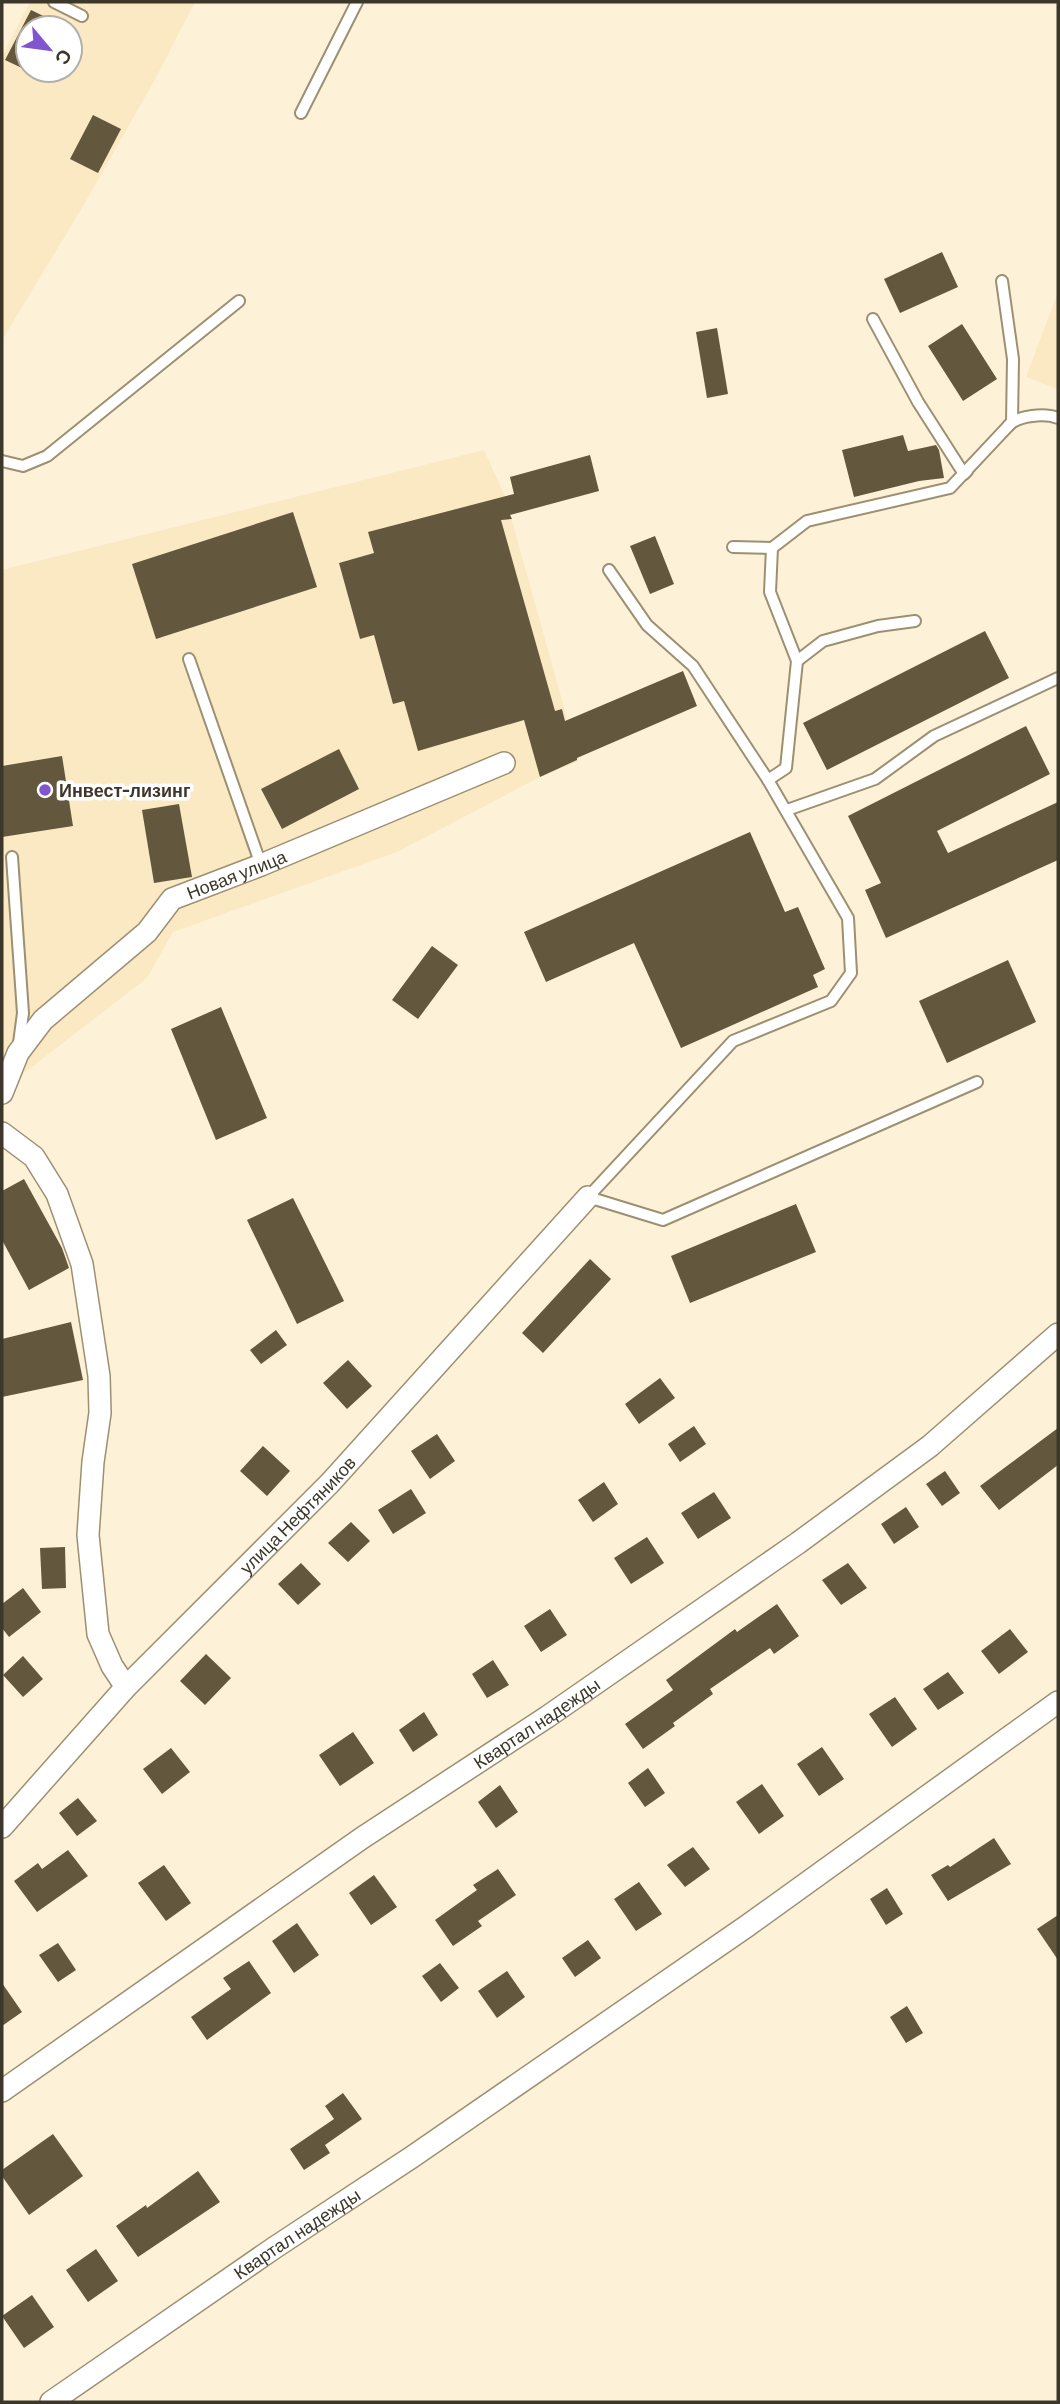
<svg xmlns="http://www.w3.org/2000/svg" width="1060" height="2404" viewBox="0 0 1060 2404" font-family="Barlow,sans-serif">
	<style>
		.built { fill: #fae9c2; fill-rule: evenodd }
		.building { fill: #63583e }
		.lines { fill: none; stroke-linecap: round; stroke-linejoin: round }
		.service-casing { stroke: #9d9072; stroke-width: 14 }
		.minor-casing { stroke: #9d9072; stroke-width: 24 }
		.service { stroke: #fff; stroke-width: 10 }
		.minor { stroke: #fff; stroke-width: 21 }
		.poi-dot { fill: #8055ce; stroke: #fff; stroke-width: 2.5 }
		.labels { text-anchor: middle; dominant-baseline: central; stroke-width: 7; stroke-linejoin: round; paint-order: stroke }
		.poi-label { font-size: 18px; font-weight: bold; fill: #3c372a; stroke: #fff; text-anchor: start }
		.street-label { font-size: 18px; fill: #3c372a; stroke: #fff }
	</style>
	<rect width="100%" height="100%" fill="#fdf2d8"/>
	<g class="built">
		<path d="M30 2H195L154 81 82 208 2 340V57ZM28 28H70V70H28Z"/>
		<polygon points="1058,292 1058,389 1026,377"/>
		<polygon points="484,450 505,496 579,761 540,777 397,852 173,932 147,978 2,1090 2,570"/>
	</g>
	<g class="building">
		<polygon points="31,10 68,28 28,28 28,60 24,69 5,60"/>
		<polygon points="93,115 121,129 98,173 70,159"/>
		<polygon points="942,252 958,287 900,313 884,279"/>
		<polygon points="962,324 997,379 963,401 928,346"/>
		<polygon points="717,328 728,394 707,398 696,332"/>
		<polygon points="903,435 908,451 936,445 939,450 944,478 919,481 854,497 842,450"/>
		<polygon points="590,455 599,491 510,515 512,519 501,520 555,711 562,709 565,721 683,671 697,706 577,758 577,760 540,777 524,720 418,751 404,701 393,704 374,635 360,639 339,563 374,553 368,532 514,494 510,477"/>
		<polygon points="293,512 317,587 156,639 132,564"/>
		<polygon points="655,536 674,584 650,594 630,546"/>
		<polygon points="985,631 1009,678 827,770 803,723"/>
		<polygon points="1026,726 1050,774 937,831 948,853 1058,802 1058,860 886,938 865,890 881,883 848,816"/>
		<polygon points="339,749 359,789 282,829 261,789"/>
		<polygon points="62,756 73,826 2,837 2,766"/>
		<polygon points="179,804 192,877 154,883 142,810"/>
		<polygon points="750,832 785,912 798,907 825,969 813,975 818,987 681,1048 634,943 546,982 524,932"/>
		<polygon points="432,946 458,965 418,1019 392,1000"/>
		<polygon points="1008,960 1036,1022 947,1063 919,1001"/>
		<polygon points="221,1007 267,1118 216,1140 171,1029"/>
		<polygon points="24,1179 62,1248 69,1268 29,1290 2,1240 2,1191"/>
		<polygon points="293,1198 344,1301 297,1324 247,1220"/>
		<polygon points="796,1204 816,1252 690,1303 671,1256"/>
		<polygon points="590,1259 611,1279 543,1353 522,1333"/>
		<polygon points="71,1322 83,1380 2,1397 2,1339"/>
		<polygon points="276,1330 287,1345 261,1364 250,1350"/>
		<polygon points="348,1360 372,1386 347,1409 323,1383"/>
		<polygon points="660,1378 675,1398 639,1424 625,1404"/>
		<polygon points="694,1426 706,1444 680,1462 668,1444"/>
		<polygon points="1058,1428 1058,1465 999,1510 980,1486"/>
		<polygon points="437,1434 455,1461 430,1479 411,1451"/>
		<polygon points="263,1446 290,1471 267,1496 240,1471"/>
		<polygon points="945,1471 960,1493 942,1506 926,1484"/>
		<polygon points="604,1482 618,1504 593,1522 578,1500"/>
		<polygon points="411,1489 426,1513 393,1534 378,1510"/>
		<polygon points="714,1492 731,1518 698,1539 681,1513"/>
		<polygon points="906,1507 919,1527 894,1544 881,1524"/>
		<polygon points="351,1522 370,1541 348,1562 328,1543"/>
		<polygon points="647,1537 664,1563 631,1584 614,1558"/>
		<polygon points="65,1547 66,1588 42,1589 40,1548"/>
		<polygon points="301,1563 321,1584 298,1605 278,1584"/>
		<polygon points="848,1563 867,1588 841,1605 822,1580"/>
		<polygon points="23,1588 41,1612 9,1637 2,1628 2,1604"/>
		<polygon points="777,1604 799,1636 774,1654 770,1648 710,1689 713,1694 673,1723 675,1726 643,1749 625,1724 673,1690 666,1680 735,1629 737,1632"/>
		<polygon points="550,1609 567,1635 541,1652 524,1626"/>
		<polygon points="1010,1629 1028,1652 999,1674 981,1651"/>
		<polygon points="206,1654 231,1678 205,1705 180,1681"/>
		<polygon points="23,1656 43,1679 23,1697 3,1675"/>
		<polygon points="493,1660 509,1685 487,1698 472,1674"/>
		<polygon points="948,1672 964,1693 938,1710 923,1689"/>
		<polygon points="895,1697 917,1729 892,1747 869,1714"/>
		<polygon points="424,1712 438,1735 413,1752 399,1730"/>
		<polygon points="353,1732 374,1763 340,1786 319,1755"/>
		<polygon points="822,1747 844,1779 819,1796 797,1764"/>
		<polygon points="171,1748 190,1772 162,1794 143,1769"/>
		<polygon points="648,1768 665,1793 645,1807 628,1783"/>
		<polygon points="762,1784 784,1816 759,1834 736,1802"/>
		<polygon points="500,1785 518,1812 496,1828 478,1802"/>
		<polygon points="78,1798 97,1821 77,1836 59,1813"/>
		<polygon points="994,1838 1011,1864 948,1901 931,1875 948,1865 950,1867"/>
		<polygon points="693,1847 710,1869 685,1887 667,1865"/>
		<polygon points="68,1850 88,1876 37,1912 14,1881 38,1863 42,1869"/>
		<polygon points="164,1865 191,1903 166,1921 138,1883"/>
		<polygon points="498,1869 516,1895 478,1921 482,1926 453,1946 435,1920 477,1890 473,1885"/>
		<polygon points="374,1875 397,1907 371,1925 349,1893"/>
		<polygon points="639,1882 662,1914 636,1931 614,1899"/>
		<polygon points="887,1888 903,1914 886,1925 870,1899"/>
		<polygon points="1058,1915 1058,1960 1037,1929"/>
		<polygon points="297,1923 319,1955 294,1973 272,1941"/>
		<polygon points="588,1940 601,1958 575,1977 562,1958"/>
		<polygon points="58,1943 76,1970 58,1982 39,1955"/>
		<polygon points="249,1961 271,1993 207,2040 191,2017 231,1989 223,1978"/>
		<polygon points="440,1963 459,1988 441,2002 422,1976"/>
		<polygon points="507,1971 525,1997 497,2018 478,1991"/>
		<polygon points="2,1983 22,2012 2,2026"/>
		<polygon points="907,2006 923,2033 906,2043 890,2017"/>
		<polygon points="343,2093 362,2119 325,2145 330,2153 304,2170 290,2149 334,2119 325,2106"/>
		<polygon points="53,2134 83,2176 29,2215 2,2176 2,2170"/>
		<polygon points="198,2171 220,2202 138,2257 116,2226 146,2205 147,2208"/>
		<polygon points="96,2249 118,2281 88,2302 66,2270"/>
		<polygon points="32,2295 54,2327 24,2348 2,2316"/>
	</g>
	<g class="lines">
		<defs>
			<g id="service">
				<polyline points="54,2 82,16"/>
				<polyline points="301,113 357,2"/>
				<polyline points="873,319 918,402 964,474 967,471"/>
				<path d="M1008 426C1018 415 1045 413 1058 418"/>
				<polyline points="2,461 23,466 47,456 239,301"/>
				<polyline points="733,547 772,548"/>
				<polyline points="609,570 647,625 693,666 768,780"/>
				<polyline points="189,659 261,865"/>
				<polyline points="797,661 823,641 878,626 915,621"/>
				<polyline points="787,810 875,779 934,736 1058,678"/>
				<polyline points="12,857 23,1013 19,1043"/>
				<polyline points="977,1082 663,1220 588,1197 733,1041 831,1001 851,973 848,918 768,780 786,768 797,661 770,592 772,548 807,521 950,488 1012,422 1013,359 1002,281"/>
			</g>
			<g id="minor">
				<path id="s1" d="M2 1093 18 1053 43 1020 147 932 172 899 261 865 504 763"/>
				<polyline points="2,1133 34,1157 57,1194 82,1264 99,1376 100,1413 93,1462 88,1535 98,1634 112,1666 126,1687"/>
				<path id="s2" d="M2 1827 126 1687 330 1483 588 1197"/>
				<path id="s3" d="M2 2091 362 1838 547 1717 798 1543 930 1446 1058 1334"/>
				<path id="s4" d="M51 2402 274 2248 412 2157 747 1926 1058 1702"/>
			</g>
		</defs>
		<use href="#service" class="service-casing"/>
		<use href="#minor" class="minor-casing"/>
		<use href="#service" class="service"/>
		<use href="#minor" class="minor"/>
	</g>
	<circle class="poi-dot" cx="45" cy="790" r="7"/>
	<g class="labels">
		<g class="poi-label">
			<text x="59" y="790">Инвест-лизинг</text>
		</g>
		<g class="street-label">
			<text stroke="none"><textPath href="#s1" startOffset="331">Новая улица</textPath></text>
			<text stroke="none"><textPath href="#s2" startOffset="430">улица Нефтяников</textPath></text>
			<text stroke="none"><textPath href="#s3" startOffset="649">Квартал надежды</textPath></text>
			<text stroke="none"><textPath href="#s4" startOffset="298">Квартал надежды</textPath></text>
		</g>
	</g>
	<rect width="1060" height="2404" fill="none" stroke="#3c372a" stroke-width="7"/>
	<g transform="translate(49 49) rotate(119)"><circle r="33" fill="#ffffff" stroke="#b1afaa" stroke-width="2"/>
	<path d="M0-5L12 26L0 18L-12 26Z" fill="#8055ce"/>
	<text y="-10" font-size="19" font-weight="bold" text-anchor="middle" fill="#3c372a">С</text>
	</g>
</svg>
